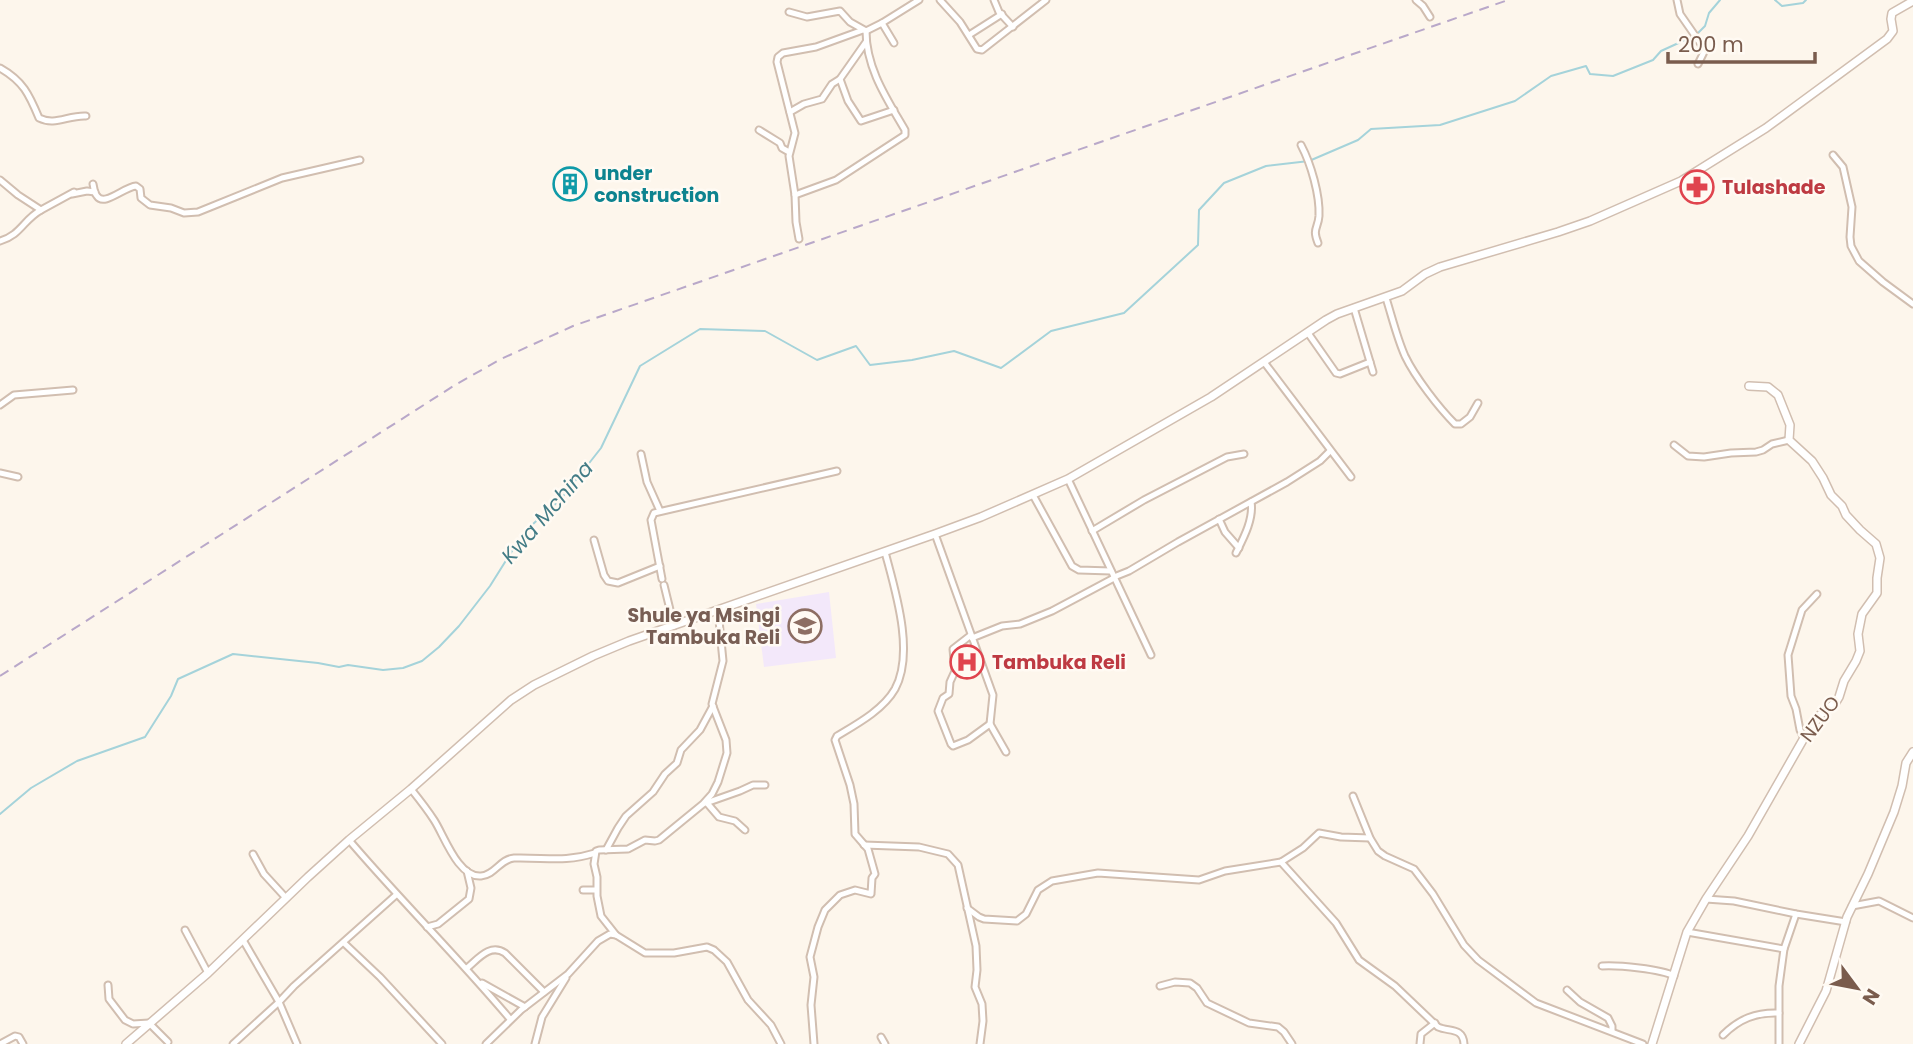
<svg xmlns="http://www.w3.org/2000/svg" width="1913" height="1044" viewBox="0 0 1913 1044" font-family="Poppins,sans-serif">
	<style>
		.education { fill: #f3e8fa }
		.medical { fill: #fbdfe3 }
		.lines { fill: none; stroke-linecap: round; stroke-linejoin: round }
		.stream { stroke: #a5d3da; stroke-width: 2 }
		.minor-casing { stroke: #d1beb0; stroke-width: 9 }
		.tertiary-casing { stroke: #d1beb0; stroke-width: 10 }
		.minor { stroke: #fff; stroke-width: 5 }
		.tertiary { stroke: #fff; stroke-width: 7 }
		.rail { stroke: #b9a8c9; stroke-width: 2; stroke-dasharray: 10 7; stroke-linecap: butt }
		.labels { text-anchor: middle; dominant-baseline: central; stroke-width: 5; stroke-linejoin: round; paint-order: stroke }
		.culture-label { font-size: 19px; font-weight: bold; fill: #0d838f; stroke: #fffaf3; text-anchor: start }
		.health-label { font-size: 19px; font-weight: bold; fill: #be3a42; stroke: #fffaf3; text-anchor: start }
		.education-label { font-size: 19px; font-weight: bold; fill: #785e54; stroke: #fffaf3; text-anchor: end }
		.street-label { font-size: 19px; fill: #7a5c4d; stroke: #fffaf3 }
		.water-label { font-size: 21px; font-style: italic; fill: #437c86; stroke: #fffaf3 }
	</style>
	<rect width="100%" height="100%" fill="#fdf6ec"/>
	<polygon class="education" points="829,592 836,658 764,667 756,604"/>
	<polygon class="medical" points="974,646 980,673 960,677 954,651"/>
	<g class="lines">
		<g class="stream">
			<polyline points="1775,0 1782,6 1803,3 1806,0"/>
			<polyline points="0,814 31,788 77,761 145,737 171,696 178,679 233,654 318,663 339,667 348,665 383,670 403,668 422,661 439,647 459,626 490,586 524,532 561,499 601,448 640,366 700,329 765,331 817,360 856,346 870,365 912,360 954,351 1001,368 1051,331 1124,313 1198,245 1199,210 1224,183 1266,166 1309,161 1358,140 1371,129 1440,125 1515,101 1551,76 1586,66 1590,74 1613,76 1653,60 1661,51 1696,35 1705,26 1709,13 1720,0"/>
		</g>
		<defs>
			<g id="minor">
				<polyline points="940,0 960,22 977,49 982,50 1046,0"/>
				<polyline points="994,0 999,12 1013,27"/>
				<polyline points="1416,0 1423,6 1430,17"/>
				<polyline points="1677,0 1680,14 1705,50 1698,64"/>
				<polyline points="789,12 807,17 840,11 850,22 866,31 882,23 919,0"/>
				<polyline points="882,23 894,43"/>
				<polyline points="969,35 1002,14"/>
				<path d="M0 68C23 81 29 94 39 118 55 126 68 115 86 116"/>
				<polyline points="840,79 848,101 861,121 894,110"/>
				<polyline points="790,112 804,104 822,99 832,84 840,79 866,42"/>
				<polyline points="759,130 780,143 782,148 789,152"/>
				<path d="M1301 145C1311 164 1320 195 1319 216 1318 229 1312 228 1318 243"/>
				<polyline points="1833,155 1843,167 1852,207 1850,237 1851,246 1859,261 1883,282 1913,304"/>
				<polyline points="0,180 18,195 41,210 74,192"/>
				<path d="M93 184C94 188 94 193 97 196 104 207 124 187 136 186L140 189 141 198 150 205 171 208 184 213 198 212 282 178 360 160"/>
				<polyline points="72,194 87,191 95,192"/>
				<path d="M795 195 836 180 905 135V130C887 99 866 68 866 31"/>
				<polyline points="799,239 796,222 795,195 789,156 795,133 777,62 778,57 783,53 816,47 863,30"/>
				<path d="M0 241C21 235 23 220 41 210"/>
				<path d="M1386 298C1392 317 1397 338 1405 356 1415 377 1439 408 1455 424H1461L1470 417 1478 403"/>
				<polyline points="1354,308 1373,372"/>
				<polyline points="1308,333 1336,373 1340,374 1370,362"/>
				<polyline points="1264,362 1351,477"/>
				<polyline points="0,405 14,395 73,390"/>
				<polyline points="1674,445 1688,456 1704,457 1731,453 1756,452 1763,450 1772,444 1789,440"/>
				<polyline points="641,454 647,482 660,511"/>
				<polyline points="0,473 18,477"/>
				<polyline points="1068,479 1151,655"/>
				<polyline points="1033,495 1072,566 1079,570 1111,571"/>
				<polyline points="1219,519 1225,532 1239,548"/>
				<polyline points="1092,531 1144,500 1227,457 1244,454"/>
				<polyline points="935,534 993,695 990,724 1006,752"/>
				<polyline points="594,540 604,575 608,581 618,583 660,566"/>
				<path d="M1236 553C1243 539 1254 519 1251 502"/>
				<polyline points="1114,577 1129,571 1178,542 1287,482 1320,461 1330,451"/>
				<polyline points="662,579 651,520 654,513 837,471"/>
				<polyline points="664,585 674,626"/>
				<polyline points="971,635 953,649 955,671 950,682 949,694 943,698 938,711 951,744 953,746 968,740 990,724"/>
				<polyline points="972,638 1002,626 1020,624 1052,611 1114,578"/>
				<polyline points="1804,738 1800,730 1796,709 1791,696 1788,655 1802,610 1817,594"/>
				<path d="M411 789C419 799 427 809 434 820 444 835 458 878 481 876 495 875 500 859 514 858 545 857 564 863 595 853"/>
				<polyline points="1353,796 1370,838 1378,851 1385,856 1414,869 1433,894 1464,945 1478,960 1536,1003 1643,1044"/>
				<polyline points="706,803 740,791 753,785 765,785"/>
				<polyline points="707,803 719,817 735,821 745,830"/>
				<path d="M349 840C401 901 458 957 510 1019"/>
				<polyline points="864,845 919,847 948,854 958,865 976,946 977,970 975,987 982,1004 983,1021 980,1044"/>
				<polyline points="606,850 618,828 626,816 653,792 665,774 677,763 681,750 700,730 713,706"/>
				<polyline points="253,854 264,874 286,898"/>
				<path d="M1281 862 1336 923 1359 960 1395 986 1438 1027C1449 1032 1463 1027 1464 1044"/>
				<polyline points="583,890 596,890"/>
				<polyline points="1706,899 1734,901 1796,914 1846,922"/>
				<polyline points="1852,906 1879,901 1913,918"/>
				<polyline points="967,908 979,917 984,919 1017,921 1026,914 1038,890 1052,881 1098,873 1199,880 1225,871 1281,862 1303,848 1319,833 1341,837 1370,838"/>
				<polyline points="427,927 438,924 469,899 471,888 467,871"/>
				<polyline points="185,930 208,973"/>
				<polyline points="1687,932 1784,949"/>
				<polyline points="616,935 601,916 597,896 597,877 594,864 596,851 599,850 628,849 645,840 655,841 659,840 703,804 712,794 718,782 727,753 726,740 712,704 723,661 718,610"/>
				<polyline points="243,940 279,1002 297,1044"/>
				<polyline points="344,943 380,977 442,1044"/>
				<path d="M1602 966C1618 965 1661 969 1674 976"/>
				<path d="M467 968C478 959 490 943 505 953L544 992"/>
				<polyline points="482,983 525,1007"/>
				<polyline points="108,985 109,999 125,1020 133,1024 149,1023 168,1042"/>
				<polyline points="1160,986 1175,982 1190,983 1197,988 1207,1003 1249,1023 1278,1027 1284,1032 1292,1044"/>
				<polyline points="1567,990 1580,1002 1608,1018 1612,1026 1612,1031"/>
				<path d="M1723 1035C1739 1019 1756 1012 1779 1013"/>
				<polyline points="881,1037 885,1044"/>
				<polyline points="0,1044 15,1036 19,1037 23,1044"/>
				<polyline points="233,1044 279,1002 294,986 396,895"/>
				<polyline points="486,1044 521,1010 568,974 598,941 610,934 616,935 645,953 674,953 707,947 714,950 727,962 748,1000 771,1025 781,1044"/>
				<polyline points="535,1044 542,1017 566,978"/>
				<path d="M814 1044 811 1005 814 977 810 957 818 927 825 910 840 895 855 890 871 894 872 878 875 874 868 849 855 834 854 804 850 785 835 740 837 736C857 724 883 710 895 689 915 652 895 590 885 552"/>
				<polyline points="1420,1044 1421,1034 1435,1023"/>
				<polyline points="1779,1044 1779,986 1784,949 1796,914"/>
			</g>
			<g id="tertiary">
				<polyline points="126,1044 208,973 308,877 349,840 411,789 511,700 534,685 593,656 629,641 935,534 981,517 1068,479 1211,397 1326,320 1337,314 1402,291 1425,274 1440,267 1558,232 1590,221 1681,181 1766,128 1887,39 1893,31 1891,19 1892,13 1913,1"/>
				<polyline points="1652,1044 1687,932 1706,899 1748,836 1804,738 1820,715 1836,702 1839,697 1844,681 1856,661 1860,651 1858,634 1862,614 1877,593 1877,578 1880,558 1876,544 1860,530 1846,515 1842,506 1831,495 1823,478 1812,461 1789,440 1790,425 1778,395 1768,387 1749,386"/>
				<polyline points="1799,1044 1826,991 1847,917 1868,874 1894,812 1902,786 1906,763 1913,752"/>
			</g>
		</defs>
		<use href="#minor" class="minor-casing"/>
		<use href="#tertiary" class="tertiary-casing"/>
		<use href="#minor" class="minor"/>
		<use href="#tertiary" class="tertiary"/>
		<polyline class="rail" points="0,676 455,385 501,359 573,326 1508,0"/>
	</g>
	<defs>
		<symbol id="building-ring" viewBox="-11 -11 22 22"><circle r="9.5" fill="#fffaf3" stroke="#0f9aa8" stroke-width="1.5"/><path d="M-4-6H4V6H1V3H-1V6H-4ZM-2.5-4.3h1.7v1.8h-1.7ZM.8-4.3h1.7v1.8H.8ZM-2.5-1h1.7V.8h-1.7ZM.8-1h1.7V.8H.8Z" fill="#0f9aa8"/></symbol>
		<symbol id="pharmacy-ring" viewBox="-11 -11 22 22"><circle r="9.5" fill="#fffaf3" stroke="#e0444e" stroke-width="1.5"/><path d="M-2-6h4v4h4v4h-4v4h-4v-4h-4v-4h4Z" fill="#e0444e"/></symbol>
		<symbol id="school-ring" viewBox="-11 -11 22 22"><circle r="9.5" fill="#fffaf3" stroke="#8d6e63" stroke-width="1.5"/><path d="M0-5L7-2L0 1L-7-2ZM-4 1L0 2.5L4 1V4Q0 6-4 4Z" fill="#8d6e63"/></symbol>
		<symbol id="hospital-ring" viewBox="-11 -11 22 22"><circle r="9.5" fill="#fffaf3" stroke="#e0444e" stroke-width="1.5"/><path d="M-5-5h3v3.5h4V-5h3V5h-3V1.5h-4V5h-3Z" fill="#e0444e"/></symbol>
	</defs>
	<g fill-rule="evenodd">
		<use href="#building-ring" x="551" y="165" width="38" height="38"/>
		<use href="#pharmacy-ring" x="1678" y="168" width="38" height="38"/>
		<use href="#school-ring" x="786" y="607" width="38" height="38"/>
		<use href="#hospital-ring" x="948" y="643" width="38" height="38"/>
	</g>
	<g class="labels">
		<g class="culture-label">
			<text x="594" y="173">under<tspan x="594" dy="22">construction</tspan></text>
		</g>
		<g class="health-label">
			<text x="1722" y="187">Tulashade</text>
			<text x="992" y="662">Tambuka Reli</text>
		</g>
		<g class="education-label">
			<text x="780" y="615">Shule ya Msingi<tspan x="780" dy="22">Tambuka Reli</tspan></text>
		</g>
		<g class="street-label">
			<text transform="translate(1820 719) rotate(-53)">NZUO</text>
		</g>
		<g class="water-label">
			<text transform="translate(547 512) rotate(-49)">Kwa Mchina</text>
		</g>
	</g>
	<g transform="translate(1857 988) rotate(122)" stroke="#fffaf3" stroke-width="5" paint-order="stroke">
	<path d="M0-5L12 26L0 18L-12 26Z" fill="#7a5c4d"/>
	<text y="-10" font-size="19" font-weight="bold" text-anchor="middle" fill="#7a5c4d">N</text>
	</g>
	<path d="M1668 52v10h147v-10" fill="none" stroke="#7a5c4d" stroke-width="3.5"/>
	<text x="1678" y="52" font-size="21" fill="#7a5c4d" stroke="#fffaf3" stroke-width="5" paint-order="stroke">200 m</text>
</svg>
